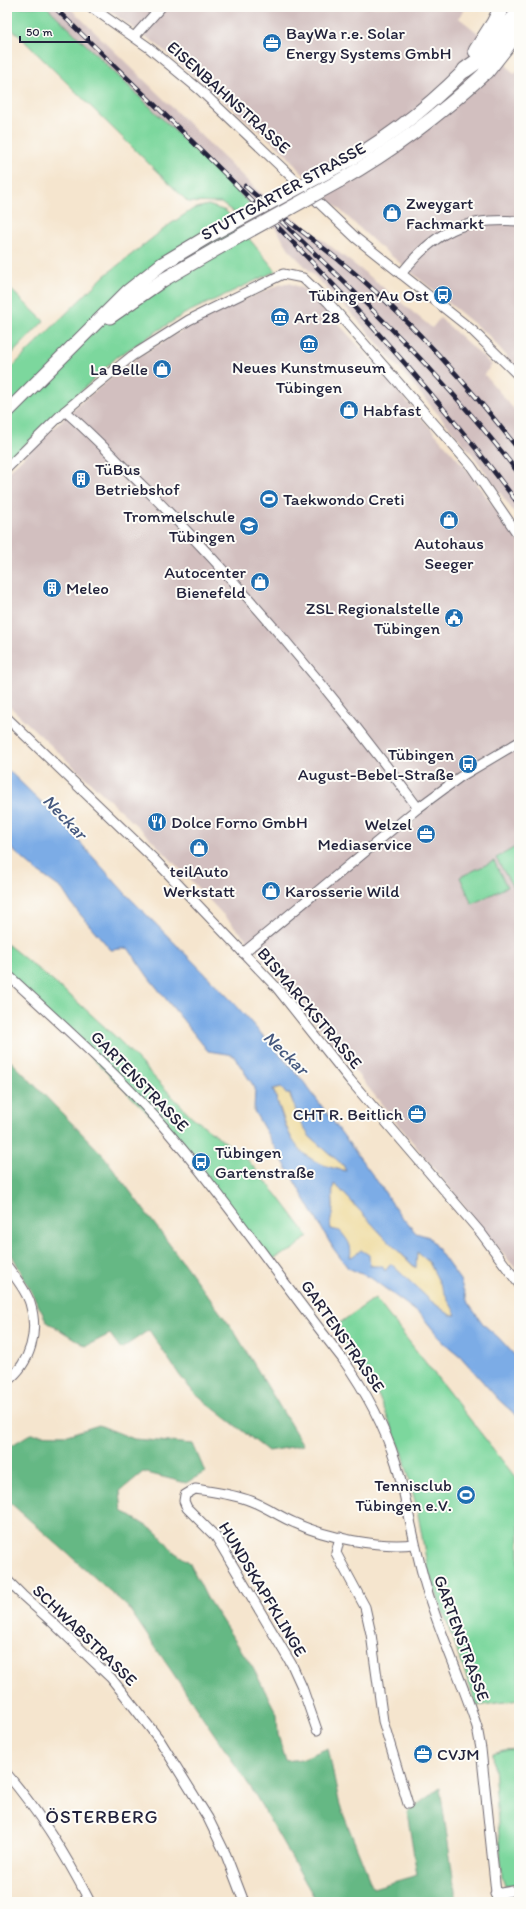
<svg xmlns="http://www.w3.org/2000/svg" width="526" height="1909" viewBox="0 0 526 1909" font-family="Itim,sans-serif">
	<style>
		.industrial { fill: #d2bfbf }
		.green { fill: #7cd79d; stroke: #4f7c6c }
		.forest { fill: #65b884; stroke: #446d60 }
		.sand { fill: #eeda9e; stroke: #887e6c }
		.water { fill: #7bace6; stroke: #4e6790; fill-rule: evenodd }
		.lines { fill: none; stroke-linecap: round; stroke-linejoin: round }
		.minor-casing { stroke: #6c666e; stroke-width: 11 }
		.secondary-casing { stroke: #6c666e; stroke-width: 15 }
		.trunk-casing { stroke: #6c666e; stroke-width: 17 }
		.minor { stroke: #fff; stroke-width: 9 }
		.secondary { stroke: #fff; stroke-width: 13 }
		.trunk { stroke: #fff; stroke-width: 15 }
		.rail-casing { stroke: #22223b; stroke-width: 4.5 }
		.rail { stroke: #fdfcf7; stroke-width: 3; stroke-dasharray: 9; stroke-linecap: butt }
		.secondary-bridge-casing { stroke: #6c666e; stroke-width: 15; stroke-linecap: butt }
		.secondary-bridge { stroke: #fff; stroke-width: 13 }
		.labels { text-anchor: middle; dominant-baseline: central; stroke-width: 4; stroke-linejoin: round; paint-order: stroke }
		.poi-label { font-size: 17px; fill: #22223b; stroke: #fdfcf7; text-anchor: start }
		.street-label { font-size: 17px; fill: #22223b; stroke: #fdfcf7 }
		.water-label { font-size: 18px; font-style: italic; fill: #46597f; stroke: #fdfcf7 }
		.quarter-label { font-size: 19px; letter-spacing: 1px; fill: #22223b; stroke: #fdfcf7 }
	</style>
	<rect width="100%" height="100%" fill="#fdfcf7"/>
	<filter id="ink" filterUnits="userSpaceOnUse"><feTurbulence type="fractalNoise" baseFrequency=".025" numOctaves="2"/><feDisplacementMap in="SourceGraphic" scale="8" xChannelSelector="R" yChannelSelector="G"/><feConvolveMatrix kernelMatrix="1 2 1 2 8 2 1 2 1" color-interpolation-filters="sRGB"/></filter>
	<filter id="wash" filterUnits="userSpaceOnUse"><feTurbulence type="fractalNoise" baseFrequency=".012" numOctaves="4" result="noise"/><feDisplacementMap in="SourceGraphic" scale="16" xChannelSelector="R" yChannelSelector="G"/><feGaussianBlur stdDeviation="0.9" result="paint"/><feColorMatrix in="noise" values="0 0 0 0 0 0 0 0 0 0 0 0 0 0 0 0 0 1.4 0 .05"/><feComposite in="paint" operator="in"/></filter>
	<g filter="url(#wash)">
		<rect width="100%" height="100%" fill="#f5e5ce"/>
		<g class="industrial">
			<polygon points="47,7 69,7 257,190 368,275 432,328 440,318 492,365 484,374 519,415 519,519 473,455 356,318 291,252 274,226 208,164"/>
			<polygon points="104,7 466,7 459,18 483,37 514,74 519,70 519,370 488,335 378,245 339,209 298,169 286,154 155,43"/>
			<polygon points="289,283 304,289 324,308 354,341 467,470 519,541 519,1273 254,947 153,841 7,704 7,473 79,404 134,360 174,335 228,307 279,285"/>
		</g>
		<g class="green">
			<polygon points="7,7 47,7 251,205 236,214 221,203 188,202 7,24"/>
			<polygon points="208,205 226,211 276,271 184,314 117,357 7,462 7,372 103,277 169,225 193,209"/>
			<polygon points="7,286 44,321 7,359"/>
			<polygon points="519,845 519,886 514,889 496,858"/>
			<polygon points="494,861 507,887 472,904 460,877"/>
			<polygon points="7,944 72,997 119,1040 191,1116 245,1157 278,1196 308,1236 294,1249 269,1261 171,1136 7,974"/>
			<polygon points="375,1298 519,1482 519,1700 477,1706 428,1570 417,1509 403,1454 376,1390 334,1327"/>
			<polygon points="519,1749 519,1884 505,1885 502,1876 493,1753 504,1750"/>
		</g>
		<g class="forest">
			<polygon points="7,1057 103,1155 234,1331 303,1445 268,1451 195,1394 180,1376 149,1330 121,1349 110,1334 86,1346 47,1322 13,1257 7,1250"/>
			<polygon points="99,1425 134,1439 193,1444 205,1472 186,1483 143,1472 120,1491 122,1511 158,1533 174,1552 189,1562 207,1598 253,1668 277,1714 278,1735 286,1761 301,1759 328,1748 340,1806 373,1888 417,1875 407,1812 440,1788 455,1891 455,1902 317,1902 253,1791 128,1607 7,1500 7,1448 30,1434 67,1435"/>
		</g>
		<g class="sand">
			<polygon points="281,1087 286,1094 289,1094 310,1137 343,1165 347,1171 322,1166 306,1156 293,1144 273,1089"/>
			<path d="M334 1184 339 1188 385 1238 415 1268 417 1251 429 1262 457 1315H450L431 1301 391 1264 385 1271C378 1269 353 1256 350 1257L335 1231 331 1229C329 1221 332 1215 333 1207 333 1199 332 1193 334 1184Z"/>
		</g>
		<path class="water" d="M7 769 61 821 124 892 233 1002 303 1081 380 1185 400 1215 416 1233 429 1237 460 1280 468 1303 484 1325 499 1338 519 1360V1418L498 1399 460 1356 444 1343 421 1315 371 1278 348 1268 333 1248 254 1111 255 1088 233 1055 208 1051 149 978 128 948 111 950 73 906 62 889 38 872 7 845ZM281 1087 286 1094H290L300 1122 310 1137 343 1165 346 1171C292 1161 289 1136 273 1089ZM334 1184 339 1188 385 1238 416 1268 417 1252 429 1262 456 1315H450L431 1301 391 1264 385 1271 383 1266H370L369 1255 361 1250 353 1256 350 1257C353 1246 347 1239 340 1231L331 1229C329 1221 333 1215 333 1207 333 1198 331 1192 334 1184Z"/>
	</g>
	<g filter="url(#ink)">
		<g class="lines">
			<defs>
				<g id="minor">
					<polyline points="91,7 148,47 200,90 356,238 472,330 519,376"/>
					<polyline points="134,37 161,7"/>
					<path d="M401 274C436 230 463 218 519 221"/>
					<path d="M65 411C94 436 120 464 148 491 246 590 335 696 418 808"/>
					<polyline points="7,468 65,411 96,385 132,356 189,320 283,274 303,278 328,302 471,466 519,536"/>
					<polyline points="7,718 155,860 277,988 350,1080 481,1233 519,1284"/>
					<polyline points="243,953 418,808 460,777 519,742"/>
					<path d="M7 974C57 1021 109 1066 155 1117 222 1193 279 1278 342 1358 365 1390 384 1425 396 1463 408 1504 414 1546 426 1587 440 1635 462 1680 477 1727L481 1749 497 1902"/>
					<path d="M7 1266C15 1277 26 1290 30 1303 39 1331 31 1363 7 1381"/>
					<polyline points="340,1537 336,1553 365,1607 371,1634 383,1721 408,1804"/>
					<polyline points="7,1580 22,1595 52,1622 111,1678 159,1739 208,1818 226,1855 244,1902"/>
					<path d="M317 1730 302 1687 292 1665 216 1537 187 1508 184 1501 185 1495 195 1489C214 1492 233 1494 251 1501 267 1507 280 1517 295 1523 327 1538 379 1548 414 1544"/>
					<path d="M7 1774C40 1813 67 1857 90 1902"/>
					<polyline points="495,1894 519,1890"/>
				</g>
				<g id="secondary">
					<path d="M331 170C382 144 425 110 465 70"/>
					<path d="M339 181C394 150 440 115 486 72"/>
					<polyline points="110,317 163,280 220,247"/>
					<polyline points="7,412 128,291 162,264 212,234"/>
				</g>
				<g id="trunk">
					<polyline points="476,51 494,23 502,7"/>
					<polyline points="465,70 479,60 519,12"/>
					<polyline points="486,72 519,30"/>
				</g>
			</defs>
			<use href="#minor" class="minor-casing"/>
			<use href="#secondary" class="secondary-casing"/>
			<use href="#trunk" class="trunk-casing"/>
			<use href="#minor" class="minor"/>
			<use href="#secondary" class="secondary"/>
			<use href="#trunk" class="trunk"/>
			<defs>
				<g id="rail">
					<path d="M54 7C217 166 384 321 519 505"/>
					<path d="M245 186C284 220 327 248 366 283 422 333 473 391 519 450"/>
					<path d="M281 221C364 301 449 381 519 474"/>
				</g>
			</defs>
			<use href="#rail" class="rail-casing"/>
			<use href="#rail" class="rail"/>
			<defs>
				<g id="secondary-bridge">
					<polyline points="212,234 331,170"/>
					<polyline points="220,247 339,181"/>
				</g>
			</defs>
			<use href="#secondary-bridge" class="secondary-bridge-casing"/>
			<use href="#secondary-bridge" class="secondary-bridge"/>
		</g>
	</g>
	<defs>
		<symbol id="office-disc" viewBox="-11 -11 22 22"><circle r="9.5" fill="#1f6fb2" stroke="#fdfcf7"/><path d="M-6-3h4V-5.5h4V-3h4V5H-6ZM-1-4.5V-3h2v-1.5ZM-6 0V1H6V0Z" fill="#fff"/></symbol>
		<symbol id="shop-disc" viewBox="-11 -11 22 22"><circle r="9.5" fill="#1f6fb2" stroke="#fdfcf7"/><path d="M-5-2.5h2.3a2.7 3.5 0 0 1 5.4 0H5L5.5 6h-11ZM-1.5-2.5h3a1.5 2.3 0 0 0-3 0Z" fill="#fff"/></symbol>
		<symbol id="bus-disc" viewBox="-11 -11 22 22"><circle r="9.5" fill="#1f6fb2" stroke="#fdfcf7"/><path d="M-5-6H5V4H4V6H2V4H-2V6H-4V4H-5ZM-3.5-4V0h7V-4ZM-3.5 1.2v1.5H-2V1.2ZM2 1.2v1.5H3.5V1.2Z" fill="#fff"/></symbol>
		<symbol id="museum-disc" viewBox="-11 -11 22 22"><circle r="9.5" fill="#1f6fb2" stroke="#fdfcf7"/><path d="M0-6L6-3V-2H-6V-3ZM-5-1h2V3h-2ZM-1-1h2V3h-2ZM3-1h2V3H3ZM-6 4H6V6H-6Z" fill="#fff"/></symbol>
		<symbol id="building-disc" viewBox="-11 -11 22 22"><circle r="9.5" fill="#1f6fb2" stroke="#fdfcf7"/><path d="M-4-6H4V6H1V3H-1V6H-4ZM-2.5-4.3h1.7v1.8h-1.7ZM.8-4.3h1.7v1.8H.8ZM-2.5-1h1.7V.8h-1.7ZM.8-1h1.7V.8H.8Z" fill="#fff"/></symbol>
		<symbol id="stadium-disc" viewBox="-11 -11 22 22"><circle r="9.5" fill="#1f6fb2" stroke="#fdfcf7"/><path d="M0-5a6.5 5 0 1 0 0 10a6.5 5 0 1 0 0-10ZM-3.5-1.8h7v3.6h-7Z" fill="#fff"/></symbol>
		<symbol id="school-disc" viewBox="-11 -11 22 22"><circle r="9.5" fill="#1f6fb2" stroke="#fdfcf7"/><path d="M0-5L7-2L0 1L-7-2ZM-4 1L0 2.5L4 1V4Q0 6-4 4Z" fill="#fff"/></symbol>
		<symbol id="civic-disc" viewBox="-11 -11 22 22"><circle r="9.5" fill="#1f6fb2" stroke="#fdfcf7"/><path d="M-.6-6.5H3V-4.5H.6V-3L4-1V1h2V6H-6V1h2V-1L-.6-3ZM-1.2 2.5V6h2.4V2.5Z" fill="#fff"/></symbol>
		<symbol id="restaurant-disc" viewBox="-11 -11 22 22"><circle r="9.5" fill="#1f6fb2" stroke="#fdfcf7"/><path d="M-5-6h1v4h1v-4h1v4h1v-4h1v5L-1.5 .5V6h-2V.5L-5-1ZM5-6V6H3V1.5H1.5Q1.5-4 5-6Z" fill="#fff"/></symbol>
	</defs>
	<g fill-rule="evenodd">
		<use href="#office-disc" x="261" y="32" width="22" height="22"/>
		<use href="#shop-disc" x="381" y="202" width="22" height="22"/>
		<use href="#bus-disc" x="432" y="284" width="22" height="22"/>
		<use href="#museum-disc" x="269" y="306" width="22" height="22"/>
		<use href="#museum-disc" x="298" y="333" width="22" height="22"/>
		<use href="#shop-disc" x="151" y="358" width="22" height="22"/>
		<use href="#shop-disc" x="338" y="399" width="22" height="22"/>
		<use href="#building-disc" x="70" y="468" width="22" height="22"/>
		<use href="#stadium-disc" x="258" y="488" width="22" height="22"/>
		<use href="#shop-disc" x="438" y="509" width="22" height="22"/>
		<use href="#school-disc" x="238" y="515" width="22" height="22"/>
		<use href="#shop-disc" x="249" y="571" width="22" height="22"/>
		<use href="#building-disc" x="41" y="577" width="22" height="22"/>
		<use href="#civic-disc" x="443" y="607" width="22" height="22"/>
		<use href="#bus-disc" x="457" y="753" width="22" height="22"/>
		<use href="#restaurant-disc" x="146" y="811" width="22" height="22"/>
		<use href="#office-disc" x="415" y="823" width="22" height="22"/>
		<use href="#shop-disc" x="188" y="837" width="22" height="22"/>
		<use href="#shop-disc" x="260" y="880" width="22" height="22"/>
		<use href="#office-disc" x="406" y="1103" width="22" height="22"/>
		<use href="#bus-disc" x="190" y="1151" width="22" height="22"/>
		<use href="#stadium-disc" x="455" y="1484" width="22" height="22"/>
		<use href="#office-disc" x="412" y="1743" width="22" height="22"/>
	</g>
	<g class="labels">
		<g class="poi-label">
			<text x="286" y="33">BayWa r.e. Solar<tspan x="286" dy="20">Energy Systems GmbH</tspan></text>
			<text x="406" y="203">Zweygart<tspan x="406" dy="20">Fachmarkt</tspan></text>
			<text x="429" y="295" text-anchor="end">Tübingen Au Ost</text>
			<text x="294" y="317">Art 28</text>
			<text x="309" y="367" text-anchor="middle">Neues Kunstmuseum<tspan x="309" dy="20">Tübingen</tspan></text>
			<text x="148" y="369" text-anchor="end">La Belle</text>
			<text x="363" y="410">Habfast</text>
			<text x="95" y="469">TüBus<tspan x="95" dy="20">Betriebshof</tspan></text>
			<text x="283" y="499">Taekwondo Creti</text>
			<text x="235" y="516" text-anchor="end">Trommelschule<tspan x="235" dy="20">Tübingen</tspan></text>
			<text x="449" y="543" text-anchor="middle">Autohaus<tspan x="449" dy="20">Seeger</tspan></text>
			<text x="246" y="572" text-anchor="end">Autocenter<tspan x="246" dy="20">Bienefeld</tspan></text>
			<text x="66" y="588">Meleo</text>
			<text x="440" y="608" text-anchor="end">ZSL Regionalstelle<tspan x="440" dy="20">Tübingen</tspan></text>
			<text x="454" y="754" text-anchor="end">Tübingen<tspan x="454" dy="20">August-Bebel-Straße</tspan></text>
			<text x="171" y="822">Dolce Forno GmbH</text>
			<text x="412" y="824" text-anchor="end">Welzel<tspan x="412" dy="20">Mediaservice</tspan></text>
			<text x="199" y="871" text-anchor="middle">teilAuto<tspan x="199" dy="20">Werkstatt</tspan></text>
			<text x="285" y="891">Karosserie Wild</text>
			<text x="403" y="1114" text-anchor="end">CHT R. Beitlich</text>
			<text x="215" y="1152">Tübingen<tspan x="215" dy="20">Gartenstraße</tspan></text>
			<text x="452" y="1485" text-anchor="end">Tennisclub<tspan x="452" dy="20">Tübingen e.V.</tspan></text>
			<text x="437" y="1754">CVJM</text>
		</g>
		<g class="street-label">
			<text transform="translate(229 97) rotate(42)">EISENBAHNSTRASSE</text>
			<text transform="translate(283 191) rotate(-29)">STUTTGARTER STRASSE</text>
			<text transform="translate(310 1008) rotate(50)">BISMARCKSTRASSE</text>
			<text transform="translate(140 1081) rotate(46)">GARTENSTRASSE</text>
			<text transform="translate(343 1336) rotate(55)">GARTENSTRASSE</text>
			<text transform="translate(263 1589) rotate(59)">HUNDSKAPFKLINGE</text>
			<text transform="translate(85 1635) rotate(44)">SCHWABSTRASSE</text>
			<text transform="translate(462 1638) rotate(70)">GARTENSTRASSE</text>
		</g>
		<g class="water-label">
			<text transform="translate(65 817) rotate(46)">Neckar</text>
			<text transform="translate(286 1053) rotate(44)">Neckar</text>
		</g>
		<g class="quarter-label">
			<text x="102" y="1816">ÖSTERBERG</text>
		</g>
	</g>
	<rect width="526" height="1909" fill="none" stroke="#fdfcf7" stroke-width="24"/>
	<path d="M20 36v6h69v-6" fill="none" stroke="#22223b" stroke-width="2"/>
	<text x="26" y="36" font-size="12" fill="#22223b" stroke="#fdfcf7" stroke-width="3" paint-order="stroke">50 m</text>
</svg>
